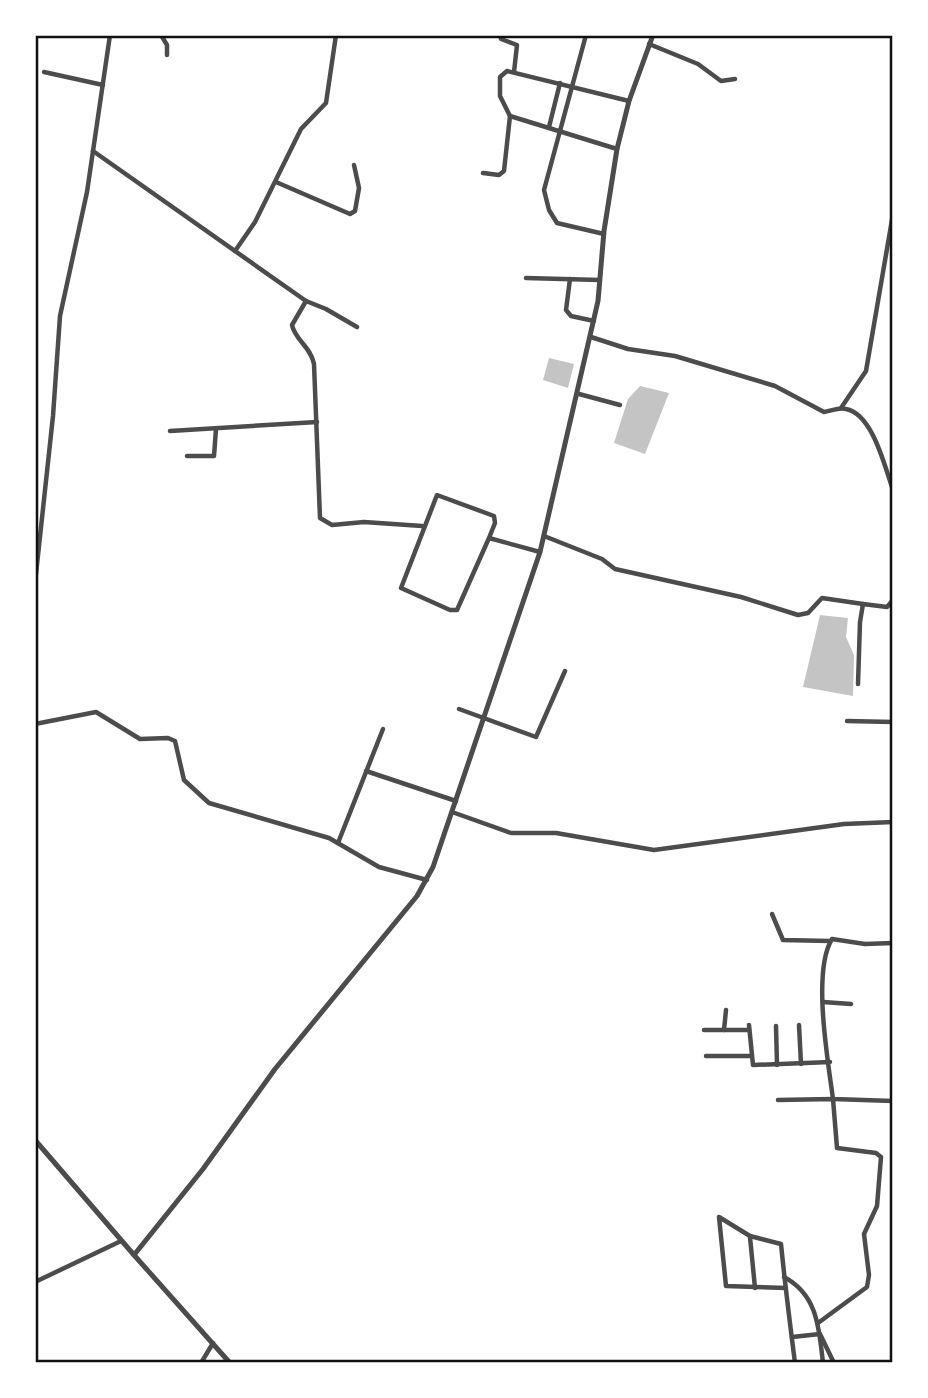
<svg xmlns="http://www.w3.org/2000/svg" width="928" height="1398" viewBox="0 0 928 1398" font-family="Lora,serif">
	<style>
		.building { fill: #c4c4c4 }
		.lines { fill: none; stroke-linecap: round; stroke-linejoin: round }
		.minor { stroke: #4c4c4c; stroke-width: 4.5 }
		.tertiary { stroke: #4c4c4c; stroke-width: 5 }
		.neatline { fill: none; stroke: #111; stroke-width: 2.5 }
	</style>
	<rect width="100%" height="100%" fill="#fff"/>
	<g class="building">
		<polygon points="549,358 574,364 568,388 543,380"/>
		<polygon points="640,386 669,393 645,454 614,443 628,399"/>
		<polygon points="820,615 848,618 846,637 854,655 853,696 803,687"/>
	</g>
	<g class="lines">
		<g class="minor">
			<polyline points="161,35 167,45 167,55"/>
			<polyline points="500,35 501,39 517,45 514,72"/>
			<polyline points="586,35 544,190 549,210 557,223 604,234"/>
			<polyline points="649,44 698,64 721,81 735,79"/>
			<polyline points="44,72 103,85"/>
			<polyline points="510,116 500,96 500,77 507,71 629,101"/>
			<polyline points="549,127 560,83"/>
			<polyline points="93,151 306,301 326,309 357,327"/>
			<polyline points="893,157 893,180"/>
			<polyline points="483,173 499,175 504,171 510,116 617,149"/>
			<polyline points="276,182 350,214 355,211 359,188 354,165"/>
			<polyline points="235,251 255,222 301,129 326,103 336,35"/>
			<polyline points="526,278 600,280"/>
			<polyline points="570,279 566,310 571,316 594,321"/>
			<path d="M306 301 292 325C295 340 311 347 314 364L320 518 332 525 364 522 422 526"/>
			<path d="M591 337 628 349 675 356 775 386 824 412C831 411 839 407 846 409 873 414 885 468 893 490"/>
			<polyline points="579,394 620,405"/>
			<polyline points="841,408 866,371 893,214"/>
			<polyline points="170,431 317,422"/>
			<polyline points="187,456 214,456 216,429"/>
			<polyline points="544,536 602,559 615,569 741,597 798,615 808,613 822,598 863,604"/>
			<polyline points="489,538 457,610 450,610 401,588 437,495 494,516 495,523 489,538 540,552"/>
			<polyline points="35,583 53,416 60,316 87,192 110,35"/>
			<polyline points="858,684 860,622 863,604 887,607 893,600"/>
			<polyline points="459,709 536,737 565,671"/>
			<polyline points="847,721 893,722"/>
			<polyline points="35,724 96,712 140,739 168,738 175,741 184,780 209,803 329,838 379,867 427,880"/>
			<polyline points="366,771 456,801"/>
			<polyline points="452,812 511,833 556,833 654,850 844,824 893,822"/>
			<polyline points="338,843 383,729"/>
			<polyline points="772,914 783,940 830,941"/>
			<path d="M893 943 865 944 832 939C812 971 828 1061 833 1099L893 1101"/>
			<polyline points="823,1002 851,1004"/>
			<polyline points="749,1025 753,1065 830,1062"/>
			<polyline points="799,1025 801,1064"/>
			<polyline points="776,1026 777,1065"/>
			<polyline points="704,1030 749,1030"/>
			<polyline points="724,1030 726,1010"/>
			<polyline points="706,1056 750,1056"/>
			<polyline points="778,1100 833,1099 837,1148 876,1153 881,1157 877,1206 864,1234 869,1275 867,1287 818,1323"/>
			<polyline points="750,1237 755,1288"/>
			<path d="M784 1277C818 1295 819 1329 823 1363"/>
			<polyline points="35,1282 121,1241"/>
			<path d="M786 1288 726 1286 719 1217 750 1236 781 1244C785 1284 790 1324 795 1363"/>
			<polyline points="792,1337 820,1334 834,1363"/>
			<polyline points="201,1363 213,1343"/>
		</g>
		<g class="tertiary">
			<polyline points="35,1140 134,1255 203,1169 275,1069 417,896 433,867 540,552 598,301 604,231 617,149 629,101 653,35"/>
			<polyline points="134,1255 230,1363"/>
		</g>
	</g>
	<rect width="928" height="1398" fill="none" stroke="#ffffff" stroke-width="74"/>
	<rect x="37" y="37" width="854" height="1324" class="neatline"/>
</svg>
